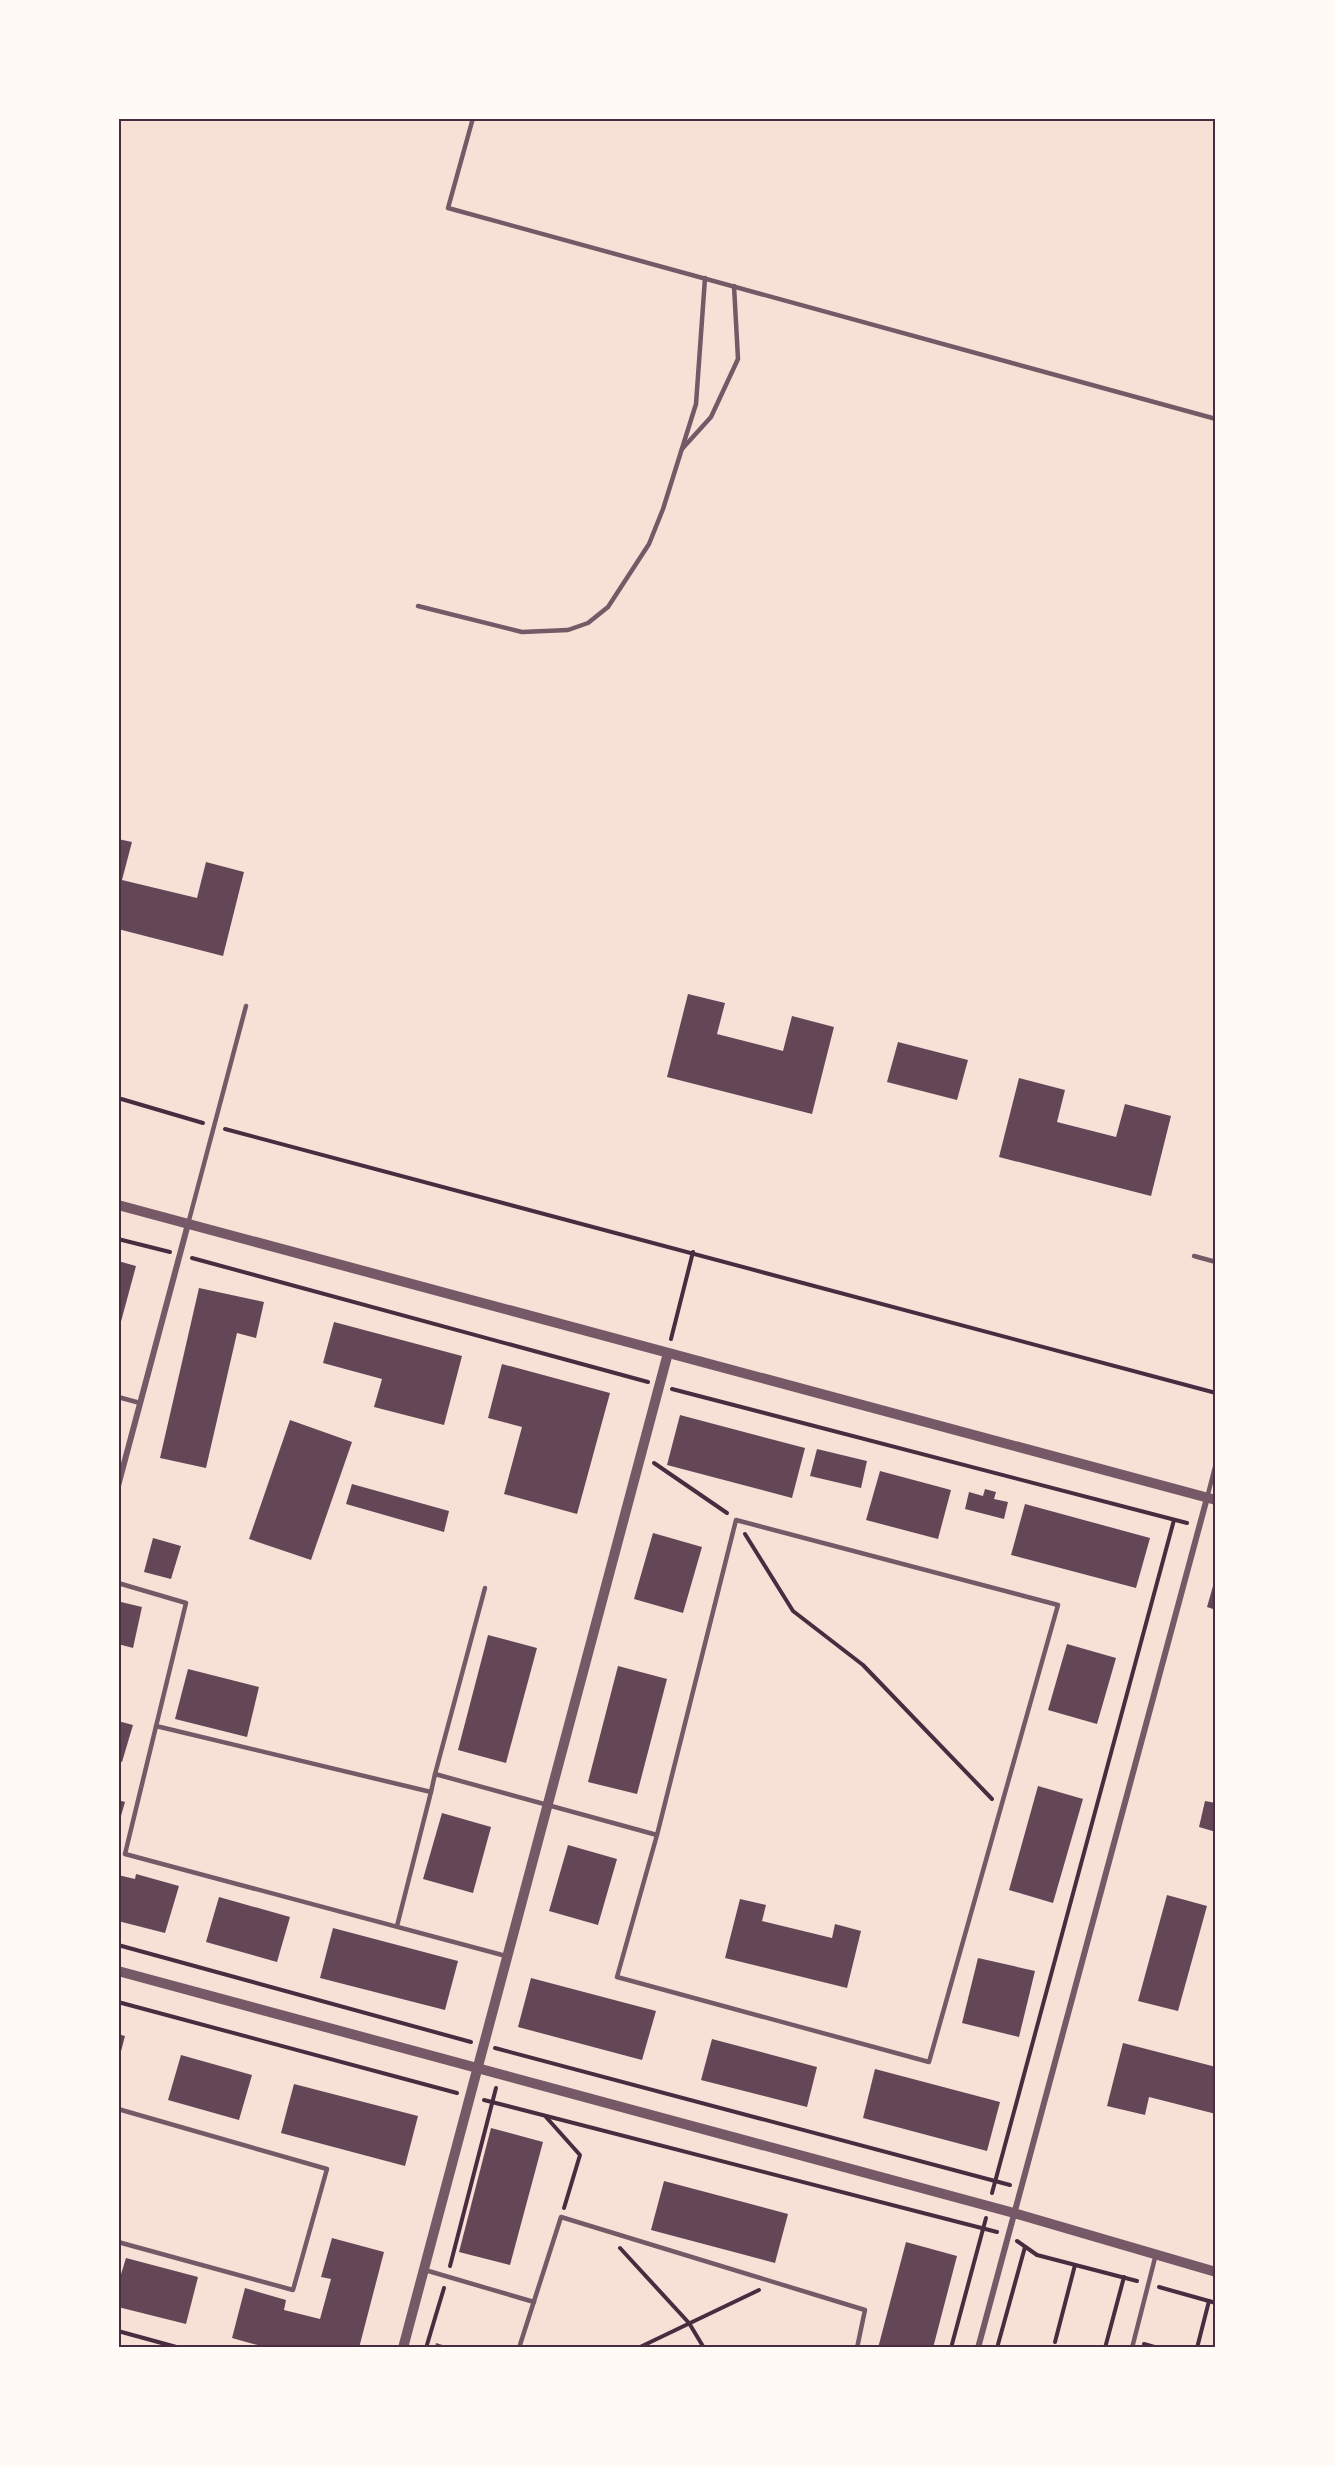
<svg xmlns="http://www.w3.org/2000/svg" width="1334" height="2466" viewBox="0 0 1334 2466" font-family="'Golos Text',sans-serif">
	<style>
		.building { fill: #644757 }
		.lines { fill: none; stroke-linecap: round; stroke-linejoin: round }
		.path { stroke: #4a2c40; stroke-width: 4 }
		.service { stroke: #755966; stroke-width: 4.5 }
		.minor { stroke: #755966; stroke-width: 6 }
		.tertiary { stroke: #755966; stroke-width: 10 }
		.neatline { fill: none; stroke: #4a2c40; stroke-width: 2 }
	</style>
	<rect width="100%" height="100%" fill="#f7e1d7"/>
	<g class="building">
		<polygon points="118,839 132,842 122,880 197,898 206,862 244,872 223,956 118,929"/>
		<polygon points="688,994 725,1003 717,1034 783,1051 792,1016 834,1027 812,1114 667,1077"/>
		<polygon points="898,1042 968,1060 957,1100 887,1082"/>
		<polygon points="1019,1078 1065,1090 1057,1122 1116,1137 1125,1104 1171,1116 1151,1196 999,1157"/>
		<polygon points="118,1261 136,1266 119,1329 118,1329"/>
		<polygon points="199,1288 264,1302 256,1338 237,1333 206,1468 160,1458"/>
		<polygon points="334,1322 462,1356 444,1425 374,1407 382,1379 323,1363"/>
		<polygon points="502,1364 610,1393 577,1514 504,1494 522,1427 488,1418"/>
		<polygon points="680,1415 805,1448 792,1498 667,1465"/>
		<polygon points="290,1420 352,1442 311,1560 249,1539"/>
		<polygon points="817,1449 867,1461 861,1488 810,1476"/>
		<polygon points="880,1471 951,1490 938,1539 866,1520"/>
		<polygon points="352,1484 449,1511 444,1532 346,1504"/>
		<polygon points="985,1489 996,1492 994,1499 1008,1502 1004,1519 965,1509 969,1492 983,1496"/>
		<polygon points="1025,1504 1150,1538 1136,1588 1011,1555"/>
		<polygon points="653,1533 702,1547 683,1613 634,1599"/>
		<polygon points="153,1538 181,1546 171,1579 144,1572"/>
		<polygon points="1215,1579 1216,1579 1216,1610 1207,1607"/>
		<polygon points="121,1602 142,1607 133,1648 118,1644"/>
		<polygon points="488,1635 537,1648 506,1763 458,1750"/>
		<polygon points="1067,1644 1116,1658 1097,1724 1048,1710"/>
		<polygon points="618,1666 667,1679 637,1794 588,1782"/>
		<polygon points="188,1669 259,1687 247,1737 175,1719"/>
		<polygon points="118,1721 133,1725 122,1762 118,1761"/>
		<polygon points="1038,1786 1083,1799 1053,1903 1009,1890"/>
		<polygon points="118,1800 125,1802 119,1823 118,1823"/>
		<polygon points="1205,1801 1216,1803 1216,1832 1199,1827"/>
		<polygon points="442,1813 491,1827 473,1893 423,1879"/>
		<polygon points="568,1845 617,1859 598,1925 549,1911"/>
		<polygon points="136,1874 179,1886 165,1933 118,1921 118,1875 135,1879"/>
		<polygon points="1167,1895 1207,1906 1178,2011 1138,2001"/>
		<polygon points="219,1897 290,1917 277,1962 206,1942"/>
		<polygon points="740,1899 766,1905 762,1921 832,1938 835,1924 861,1931 847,1988 725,1958"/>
		<polygon points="333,1928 458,1961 445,2010 320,1978"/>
		<polygon points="978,1958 1035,1971 1019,2037 962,2023"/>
		<polygon points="531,1978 656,2011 642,2060 518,2027"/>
		<polygon points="118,2034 125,2036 119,2059 118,2059"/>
		<polygon points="712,2039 817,2067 807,2107 701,2080"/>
		<polygon points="1123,2043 1216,2067 1216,2114 1149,2097 1145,2115 1107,2106"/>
		<polygon points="181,2055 252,2075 239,2120 168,2100"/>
		<polygon points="875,2069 1000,2102 987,2151 863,2118"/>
		<polygon points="294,2084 418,2116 405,2166 281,2133"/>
		<polygon points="491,2128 543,2142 510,2265 459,2252"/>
		<polygon points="664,2181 788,2214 775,2263 651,2230"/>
		<polygon points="332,2238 384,2252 359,2348 268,2348 232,2338 245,2288 286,2300 284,2310 320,2319 331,2279 321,2277"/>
		<polygon points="906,2242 957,2256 933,2348 878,2348"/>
		<polygon points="126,2258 198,2277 186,2324 118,2307 118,2284"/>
		<polygon points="436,2343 449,2347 449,2348 435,2348"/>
	</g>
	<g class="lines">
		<g class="path">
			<polyline points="118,1098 203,1123"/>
			<polyline points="225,1129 1216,1393"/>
			<polyline points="118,1239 170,1252"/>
			<polyline points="192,1258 648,1382"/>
			<polyline points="671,1339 693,1252"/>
			<polyline points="672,1389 1187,1523"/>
			<polyline points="654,1463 727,1513"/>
			<polyline points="745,1534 793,1611 863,1665 992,1799"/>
			<polyline points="118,1945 471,2042"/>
			<polyline points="118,2002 457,2093"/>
			<polyline points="495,2048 1010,2185"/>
			<polyline points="484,2100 997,2232"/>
			<polyline points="546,2117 580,2155 564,2208"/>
			<polyline points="992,2193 1174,1520"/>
			<polyline points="1017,2241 1037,2255 1137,2281"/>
			<polyline points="620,2248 689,2323 704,2348"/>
			<polyline points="450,2266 496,2088"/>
			<polyline points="1159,2287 1216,2303"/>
			<polyline points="118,2331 180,2348"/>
			<polyline points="1055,2342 1075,2265"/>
			<polyline points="1144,2344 1158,2348"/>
			<polyline points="426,2348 444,2288"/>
			<polyline points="638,2348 759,2290"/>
			<polyline points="951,2348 986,2218"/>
			<polyline points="997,2348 1025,2247"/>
			<polyline points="1105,2348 1124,2277"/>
			<polyline points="1197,2348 1209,2301"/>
		</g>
		<g class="service">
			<polyline points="473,118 448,208 1216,419"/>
			<polyline points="682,449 711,417 738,359 734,286"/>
			<polyline points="418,606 522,632 568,630 588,623 608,607 649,544 663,509 696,404 705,278"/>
			<polyline points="188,1224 246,1006"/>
			<polyline points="1194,1256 1216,1262"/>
			<polyline points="118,1397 140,1403"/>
			<polyline points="1207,1498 1216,1463"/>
			<polyline points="118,1583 186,1603 125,1854 506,1956"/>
			<polyline points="156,1726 431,1792 435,1774 657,1835 617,1977 929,2062 1058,1605 736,1520 657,1835"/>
			<polyline points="435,1774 485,1588"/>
			<polyline points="397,1926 431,1792"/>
			<polyline points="118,2109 327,2169 293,2290 118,2242"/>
			<polyline points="425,2270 534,2302"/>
			<polyline points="519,2348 561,2217 865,2310 857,2348"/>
			<polyline points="1132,2348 1156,2254"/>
		</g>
		<g class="minor">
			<polyline points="118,1486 188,1224"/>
			<polyline points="978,2348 1207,1498"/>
		</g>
		<g class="tertiary">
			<polyline points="118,1205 1216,1500"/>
			<polyline points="118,1971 1014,2213 1216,2272"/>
			<polyline points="403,2348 668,1353"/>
		</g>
	</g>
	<rect width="1334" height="2466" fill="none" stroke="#fffaf5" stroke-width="240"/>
	<rect x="120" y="120" width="1094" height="2226" class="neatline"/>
</svg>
